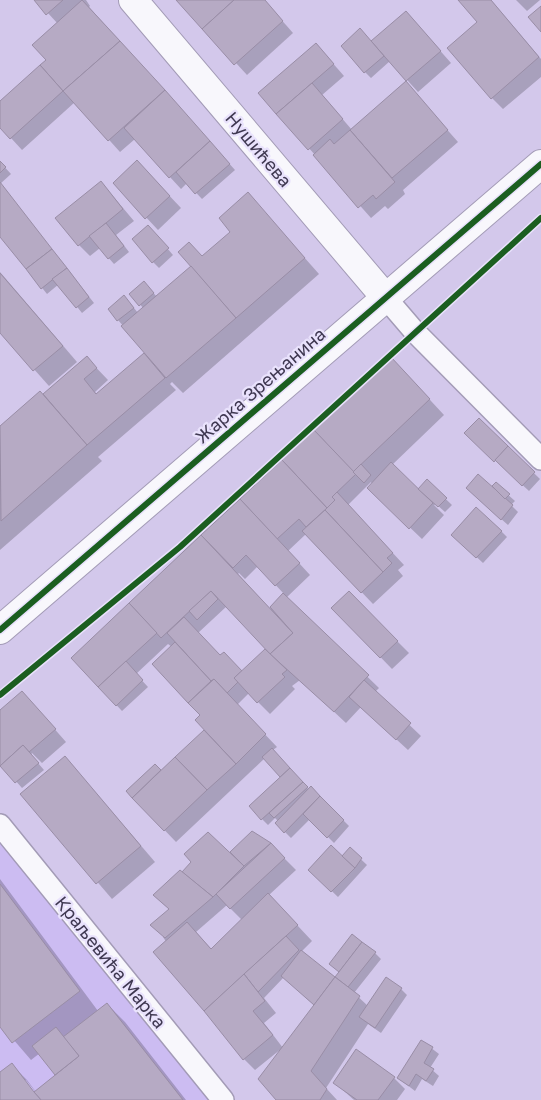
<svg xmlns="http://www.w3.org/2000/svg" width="541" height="1100" viewBox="0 0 541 1100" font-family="'Golos Text',sans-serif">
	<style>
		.built { fill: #ccbcf2 }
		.shadow { fill: #0003; fill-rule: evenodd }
		.building { fill: #b6aac4; stroke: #998da6 }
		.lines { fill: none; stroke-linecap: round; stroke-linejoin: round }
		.lane-casing { stroke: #a39bb6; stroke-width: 24 }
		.street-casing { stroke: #a39bb6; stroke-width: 30 }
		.secondary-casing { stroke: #a39bb6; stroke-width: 30 }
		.lane { stroke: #f8f7fc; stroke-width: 21 }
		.street { stroke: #f8f7fc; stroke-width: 28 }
		.secondary { stroke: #f8f7fc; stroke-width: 28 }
		.cycleway-casing { stroke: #e9e2fc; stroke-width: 9 }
		.cycleway { stroke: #1b5e20; stroke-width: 6 }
		.labels { text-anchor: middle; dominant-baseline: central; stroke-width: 4.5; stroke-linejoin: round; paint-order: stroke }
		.street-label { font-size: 18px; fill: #3f3851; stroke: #e9e2fc }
	</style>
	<rect width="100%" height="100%" fill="#d3c8eb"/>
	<polygon class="built" points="0,837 219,1100 0,1100"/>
	<g class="shadow">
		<polygon points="36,0 86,0 90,6 89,7 235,170 202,199 187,183 181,189 135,139 120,152 75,102 22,150 0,126 0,102 47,60 58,24"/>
		<polygon points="178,0 264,0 293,33 247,75"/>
		<polygon points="460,0 491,0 541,59 541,77 503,109 492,98 479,22"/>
		<polygon points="516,0 540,0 527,11"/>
		<polygon points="406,12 451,63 418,92 390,61 371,78 365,72 372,42"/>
		<polygon points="316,44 344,76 322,95 352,130 406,83 458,142 403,190 405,194 388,209 385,206 371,218 260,93"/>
		<polygon points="0,162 11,174 0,184 94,303 82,313 59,284 47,294 0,235"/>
		<polygon points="148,173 181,208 158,230 114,183"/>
		<polygon points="101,182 134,221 116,235 129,252 114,264 100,248 90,256 79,245"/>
		<polygon points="248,194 319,274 183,393 172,382 170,384 176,390 98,457 102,461 0,550 0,427 40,393 43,396 86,357 108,380 95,392 97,395 152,359 118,320 130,303 138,313 144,309 131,294 150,289 157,297 232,232"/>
		<polygon points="154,233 173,255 159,268 153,262"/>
		<polygon points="0,272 77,362 49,386 0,331"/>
		<path d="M406 374 444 415 392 465 419 491 427 481 452 505 445 512 436 504 434 505 444 515 422 539 380 499 371 482 348 505 404 565 398 570 403 576 373 604 306 534 288 551 310 575 286 598 379 688 375 692 421 736 408 750 361 707 346 723 300 680 292 686 295 689 270 714 249 693 237 705 277 747 273 750 309 790 311 788 349 826 334 843 310 819 291 838 276 823 278 821 275 818 268 825 262 819 282 777 265 758 176 842 128 792 155 766 161 772 206 730 202 715 154 664 172 647 168 644 136 674 148 687 122 711 72 658 202 535ZM258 566 284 594 270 609 238 574 239 573 245 579ZM227 606 267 649 242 672 221 657 198 633Z"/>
		<polygon points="479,420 540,479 529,491 466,433"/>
		<polygon points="496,484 515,501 511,505 518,512 508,525 473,494 492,488"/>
		<polygon points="501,531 507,537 483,563 453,535"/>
		<polygon points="349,593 409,653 392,669 333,608"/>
		<polygon points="22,692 66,742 42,763 32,753 31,755 44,770 22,788 0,763 0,712"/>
		<polygon points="65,757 155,862 112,899 22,794"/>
		<path d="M270 844 296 870 269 895 312 941 301 952 335 978 375 953 381 959 354 993 368 1006 401 989 407 995 381 1033 368 1024 326 1088 337 1100H278L281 1049 255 1070 244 1059 163 937 170 910 154 895 183 873 237 860ZM227 905 242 920 212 950 196 932ZM284 977 315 1006 283 1048 264 1023 276 1013 264 998Z"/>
		<polygon points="350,849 367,865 338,897 310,870 343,858"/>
		<polygon points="0,879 98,1011 107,1004 125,1022 186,1100 42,1100 26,1080 23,1080 39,1100 0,1100 0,1074 12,1065 27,1080 36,1092 57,1075 40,1053 31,1060 0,1024"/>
		<polygon points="422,1041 439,1054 430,1068 439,1076 433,1086 422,1079 415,1091 398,1078"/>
		<polygon points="394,1078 405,1089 397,1100 354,1100 334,1082"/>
	</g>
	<g class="building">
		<polygon points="34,0 63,0 46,15"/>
		<polygon points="82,0 120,41 63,91 40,65 46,60 32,45"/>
		<polygon points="176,0 234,0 202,29"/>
		<polygon points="234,0 265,0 283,21 234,65 202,29"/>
		<polygon points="458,0 491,0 539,57 491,99 447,48 477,22"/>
		<polygon points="541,6 541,32 528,17"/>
		<polygon points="406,11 441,51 406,81 371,41"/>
		<polygon points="360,28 384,56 364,73 341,46"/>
		<polygon points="120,41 165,90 108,141 63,91"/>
		<polygon points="316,43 334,64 276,114 258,93"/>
		<polygon points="40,65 63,91 10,139 0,128 0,101"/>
		<polygon points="406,81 448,130 392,178 350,130"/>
		<polygon points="312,83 343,119 308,150 276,114"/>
		<polygon points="165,90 210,141 169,178 124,128"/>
		<polygon points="350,130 395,182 376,199 373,195 358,208 313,155 330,139 334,144"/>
		<polygon points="210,141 230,164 195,194 176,172"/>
		<polygon points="137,160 170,196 145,219 113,183"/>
		<polygon points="0,161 6,167 0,173"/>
		<polygon points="101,181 123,209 78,246 55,218"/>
		<polygon points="0,182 52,249 26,269 0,237"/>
		<polygon points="248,192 305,258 236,318 178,252 189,242 202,256 230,232 219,218"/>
		<polygon points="106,223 124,246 108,259 89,236"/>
		<polygon points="148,225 169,248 152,263 132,239"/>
		<polygon points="52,249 67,268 41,289 26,269"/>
		<polygon points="191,266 236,318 166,378 121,326"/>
		<polygon points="67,268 89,297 76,308 52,279"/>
		<polygon points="0,273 63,346 33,371 0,333"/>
		<polygon points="144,281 154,293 139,306 129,294"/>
		<polygon points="124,295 134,308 117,321 108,309"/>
		<polygon points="144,353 165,378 87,445 43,394 87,356 97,368 84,379 96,394"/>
		<polygon points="391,357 430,399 353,472 313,429"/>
		<polygon points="40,391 87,445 1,521 0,426"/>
		<polygon points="479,418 508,446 494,462 464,433"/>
		<polygon points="313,429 356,474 332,497 335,500 327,508 282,460"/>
		<polygon points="508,446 535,472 522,486 495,460"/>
		<polygon points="282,460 327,508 306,527 299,519 277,539 240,499"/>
		<polygon points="391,462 433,503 409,529 367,488"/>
		<polygon points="361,464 371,475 364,483 353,472"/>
		<polygon points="478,474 513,505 501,520 466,488"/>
		<polygon points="427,479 447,498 438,507 418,489"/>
		<polygon points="496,482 510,494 505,499 492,486"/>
		<polygon points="337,492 393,553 387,558 392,563 383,572 325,510 335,500 332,497"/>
		<polygon points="240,499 300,563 275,586 246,555 233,568 201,535"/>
		<polygon points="476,507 502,531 476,558 451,535"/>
		<polygon points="325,510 383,572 361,593 302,531"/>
		<polygon points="201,535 293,633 270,654 211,591 161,638 129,603"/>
		<polygon points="211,591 218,599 197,620 189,611"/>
		<polygon points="349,591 398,641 380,658 331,608"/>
		<polygon points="283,593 369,675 334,712 270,654 293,633 270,607"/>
		<polygon points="129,603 157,633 98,687 71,658"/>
		<polygon points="184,617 220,655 224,652 242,671 234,678 238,682 227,693 214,679 211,681 167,633"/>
		<polygon points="175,642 211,681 188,703 152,664"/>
		<polygon points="265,649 287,670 282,674 285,677 257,703 234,678"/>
		<polygon points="126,661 143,680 116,706 98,687"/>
		<polygon points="214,679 266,734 236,764 195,720 200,715 188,703"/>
		<polygon points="364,680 411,723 396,740 349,697"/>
		<polygon points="22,691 56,729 29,752 23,745 0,766 0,710"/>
		<polygon points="204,730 236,764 207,790 175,757"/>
		<polygon points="23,745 39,763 15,783 0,766"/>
		<polygon points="272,748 290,768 280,777 262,757"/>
		<polygon points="65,756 141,846 96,884 20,794"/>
		<polygon points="175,757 207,790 164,831 132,798"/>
		<polygon points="155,764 161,770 132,798 126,791"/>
		<polygon points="290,768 303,782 261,820 249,806"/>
		<polygon points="303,782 308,787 274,818 269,813"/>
		<polygon points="311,786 320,796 284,833 275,823"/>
		<polygon points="320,796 344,820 327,838 303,814"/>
		<polygon points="252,831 271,843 244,866 230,852"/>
		<polygon points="208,832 244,866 213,897 182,872 191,862 184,854"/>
		<polygon points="271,843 285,858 230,909 216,894"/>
		<polygon points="331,845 355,868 331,892 308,870"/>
		<polygon points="350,847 362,858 355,868 342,856"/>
		<polygon points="180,870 213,897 165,938 150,925 169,909 153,895"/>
		<polygon points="0,884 80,991 12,1043 0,1027"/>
		<polygon points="268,893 298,925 204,1011 153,952 187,922 211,949"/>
		<polygon points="352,934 362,942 339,972 329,964"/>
		<polygon points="286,936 299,950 258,992 244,974"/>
		<polygon points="362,942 376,952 348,987 335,977"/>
		<polygon points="301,950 335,977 314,1005 281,976"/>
		<polygon points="244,974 265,1001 253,1011 273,1035 243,1060 204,1011"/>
		<polygon points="335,977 360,996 311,1071 327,1089 320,1100 276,1100 258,1079"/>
		<polygon points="386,977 402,988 375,1028 359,1017"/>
		<polygon points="107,1003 183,1100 41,1100 34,1092 79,1056 63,1037"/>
		<polygon points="56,1027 79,1056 55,1075 32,1046"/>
		<polygon points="421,1040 433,1047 424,1063 434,1069 426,1081 416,1074 409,1086 397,1078"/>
		<polygon points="356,1049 395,1077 378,1100 357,1100 333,1083"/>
		<polygon points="12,1063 34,1092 41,1100 0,1100 0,1072"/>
	</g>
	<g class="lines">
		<defs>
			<g id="lane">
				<polyline points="385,297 415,332 541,459"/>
				<polyline points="0,825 223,1100"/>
			</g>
			<polyline id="street" points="133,0 385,297"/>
			<polyline id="secondary" points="0,630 541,164"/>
		</defs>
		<use href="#lane" class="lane-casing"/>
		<use href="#street" class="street-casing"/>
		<use href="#secondary" class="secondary-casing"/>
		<use href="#lane" class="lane"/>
		<use href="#street" class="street"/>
		<use href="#secondary" class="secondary"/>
		<defs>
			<g id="cycleway">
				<polyline points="0,630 541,164"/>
				<polyline points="0,695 180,547 541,218"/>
			</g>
		</defs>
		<use href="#cycleway" class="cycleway-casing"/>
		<use href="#cycleway" class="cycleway"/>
	</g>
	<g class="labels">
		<g class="street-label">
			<text transform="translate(259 149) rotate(50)">Нушићева</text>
			<text transform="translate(260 385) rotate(-41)">Жарка Зрењанина</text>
			<text transform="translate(111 962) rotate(51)">Краљевића Марка</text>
		</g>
	</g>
</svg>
